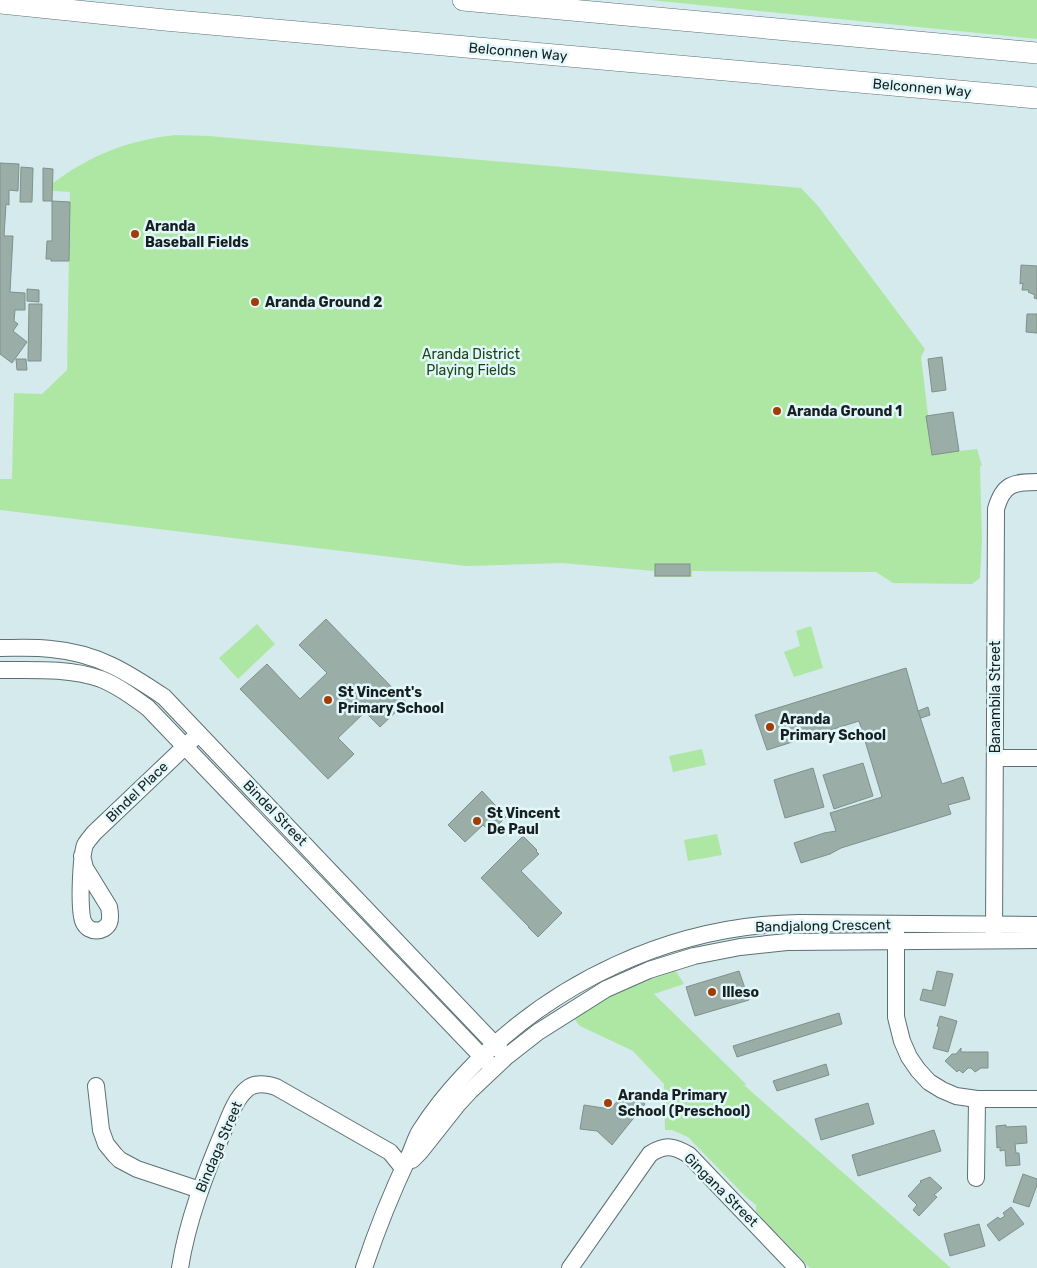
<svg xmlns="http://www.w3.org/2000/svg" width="1037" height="1268" viewBox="0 0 1037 1268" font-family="Rubik,sans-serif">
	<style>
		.green { fill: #aee7a4 }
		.building { fill: #9aada7; stroke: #7e918b }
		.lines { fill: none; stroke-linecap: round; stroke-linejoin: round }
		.minor-casing { stroke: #5c7073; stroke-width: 18 }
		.major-casing { stroke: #5c7073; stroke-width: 22 }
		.minor { stroke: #fff; stroke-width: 16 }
		.major { stroke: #fff; stroke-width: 21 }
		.poi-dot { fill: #a13d05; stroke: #e1f7fa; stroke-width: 2 }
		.labels { text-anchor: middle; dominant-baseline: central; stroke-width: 5; stroke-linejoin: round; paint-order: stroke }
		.street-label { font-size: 14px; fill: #171f20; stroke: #e1f7fa }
		.poi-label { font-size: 14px; font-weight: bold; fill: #171f20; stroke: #e1f7fa; text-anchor: start }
		.park-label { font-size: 14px; fill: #1b4514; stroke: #e1f7fa }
	</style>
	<rect width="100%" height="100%" fill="#d4eaed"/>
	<g class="green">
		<polygon points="650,0 1037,0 1037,39"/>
		<path d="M176 135 209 136 801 188 818 206 925 349 921 357 932 448 958 445 959 451 977 449 982 466H980L982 541 980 578 972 584 893 583 876 572 692 571V577H654V571L562 563 466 566 0 510V479H12L14 393 42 394 67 370 70 192 53 191V183C91 155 128 140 176 135Z"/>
		<polygon points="257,624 275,644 238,679 219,658"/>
		<polygon points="811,626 823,668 794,677 784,652 800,646 796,631"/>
		<polygon points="702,749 706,765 673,772 669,756"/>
		<polygon points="717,834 722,855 688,861 684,840"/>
		<polygon points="676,971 684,984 654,994 746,1084 744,1085 951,1268 810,1268 756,1212 756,1205 746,1197 688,1137 672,1130 665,1130 664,1084 633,1051 580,1026 571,1015 588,1005 642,982"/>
	</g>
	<g class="building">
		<polygon points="0,163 19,164 18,191 9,190 9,205 6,204 4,236 13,236 10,292 25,293 25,310 15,310 14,321 18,324 13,331 27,342 12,363 0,354"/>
		<polygon points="21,167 33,168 32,202 20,202"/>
		<polygon points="43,168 53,169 52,201 43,201"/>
		<polygon points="52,201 70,202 69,261 51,261 51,259 46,259 47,241 52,241"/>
		<polygon points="1021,265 1037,266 1037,299 1034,298 1035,295 1028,292 1029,290 1022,290 1023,283 1020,284"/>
		<polygon points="27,289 39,290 39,302 27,301"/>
		<polygon points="29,304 42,304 41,361 28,361"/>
		<polygon points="1027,314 1037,314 1037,333 1026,332"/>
		<polygon points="942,357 946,390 932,392 928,359"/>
		<polygon points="16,359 26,359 27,370 17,370"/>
		<polygon points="953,412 959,451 932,455 926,416"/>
		<rect x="655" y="564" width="35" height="12"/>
		<polygon points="326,619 406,702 380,727 365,712 338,738 354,754 328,779 240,689 267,664 300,699 327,673 299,645"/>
		<polygon points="906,668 919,714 942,784 963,777 970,799 948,805 951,814 841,848 830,854 801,863 794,843 824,833 836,831 830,813 882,797 859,721 767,750 755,715"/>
		<polygon points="928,707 930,715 921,718 918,711"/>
		<polygon points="863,763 873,796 834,809 823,775"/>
		<polygon points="813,768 824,807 785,818 774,780"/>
		<polygon points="482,791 506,817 491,832 483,825 465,842 448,825"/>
		<polygon points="523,836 537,850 536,851 539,854 521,871 562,913 538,937 528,927 529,927 481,878"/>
		<polygon points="739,971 749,1000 695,1016 686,987"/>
		<polygon points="937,971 953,974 945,1006 920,1000 923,989 932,991"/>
		<polygon points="839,1013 842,1024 737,1057 733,1046"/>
		<polygon points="940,1016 957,1021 948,1052 933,1048 939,1027 937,1026"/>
		<polygon points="961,1048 961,1052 988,1052 988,1068 981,1068 975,1072 971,1068 968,1068 963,1073 959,1070 957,1072 945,1061 952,1054 956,1054"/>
		<polygon points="826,1064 829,1075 777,1091 773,1081"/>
		<polygon points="628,1090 645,1104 612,1145 597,1131 580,1129 584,1105 610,1109"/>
		<polygon points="868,1103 874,1124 821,1140 815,1119"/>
		<polygon points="1006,1125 1006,1127 1026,1126 1027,1143 1015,1144 1016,1153 1019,1153 1020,1165 1006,1166 1005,1150 1000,1151 1000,1147 997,1148 996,1126"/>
		<polygon points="934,1130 941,1151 858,1176 852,1155"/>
		<polygon points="1023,1174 1037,1179 1037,1185 1029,1207 1013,1202"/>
		<polygon points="930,1177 942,1188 934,1195 937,1197 919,1216 913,1210 917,1205 908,1196 921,1182 920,1181"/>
		<polygon points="1011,1207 1024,1224 999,1241 987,1225 998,1217 1000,1219 1005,1216 1003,1213"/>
		<polygon points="979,1224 985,1246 950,1256 944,1234"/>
	</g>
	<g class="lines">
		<defs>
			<g id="minor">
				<path d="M0 648C17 648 34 647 51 649 97 653 127 672 164 697L502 1052"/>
				<path d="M0 670C34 670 69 668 101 679 118 686 133 697 148 708L488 1063"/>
				<polyline points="995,758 1037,758"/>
				<path d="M82 856 85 868 109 907C110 912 111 918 109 923 104 933 89 933 84 923 78 914 81 856 85 845 87 841 91 837 94 833L194 738"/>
				<polyline points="896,932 896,1017 902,1041 909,1057 918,1070 929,1082 942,1090 956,1096 977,1099 1037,1099"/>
				<path d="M994 935 996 509C1003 484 1013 482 1037 482"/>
				<polyline points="96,1086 101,1130 106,1144 115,1155 120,1160 137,1169 200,1190"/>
				<polyline points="412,1160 420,1152 458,1104 470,1091 506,1057 538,1032 606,989 649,970 694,956 740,947 787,942 1037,940"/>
				<polyline points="976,1178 977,1099"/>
				<path d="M180 1268C187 1222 205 1175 223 1132 229 1118 235 1099 247 1089 255 1082 267 1084 276 1087L390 1152 403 1168"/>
				<path d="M364 1268C377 1229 392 1192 409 1156 413 1148 415 1139 420 1131 432 1112 448 1092 464 1075 550 982 672 925 799 923L1037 925"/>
				<path d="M570 1268 650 1154C666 1144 674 1146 689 1155L797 1268"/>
			</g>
			<g id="major">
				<polyline points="463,0 1037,53"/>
				<polyline points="0,3 165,20 1037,98"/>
			</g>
		</defs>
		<use href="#minor" class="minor-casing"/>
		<use href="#major" class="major-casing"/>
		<use href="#minor" class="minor"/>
		<use href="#major" class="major"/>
	</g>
	<g class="poi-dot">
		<circle cx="135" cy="234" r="5"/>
		<circle cx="255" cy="302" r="5"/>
		<circle cx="777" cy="411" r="5"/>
		<circle cx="328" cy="700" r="5"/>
		<circle cx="770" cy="727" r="5"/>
		<circle cx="477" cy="821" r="5"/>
		<circle cx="712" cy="992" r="5"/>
		<circle cx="608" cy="1103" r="5"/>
	</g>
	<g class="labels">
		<g class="street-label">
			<text transform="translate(518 52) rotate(5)">Belconnen Way</text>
			<text transform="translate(922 88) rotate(5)">Belconnen Way</text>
			<text transform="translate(995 697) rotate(-90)">Banambila Street</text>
			<text transform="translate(137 792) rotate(-44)">Bindel Place</text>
			<text transform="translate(275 813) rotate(46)">Bindel Street</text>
			<text transform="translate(823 926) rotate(-1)">Bandjalong Crescent</text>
			<text transform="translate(219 1147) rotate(-67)">Bindaga Street</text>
			<text transform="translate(721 1190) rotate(45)">Gingana Street</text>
		</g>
		<g class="poi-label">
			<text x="145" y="226">Aranda<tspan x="145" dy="16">Baseball Fields</tspan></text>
			<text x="265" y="302">Aranda Ground 2</text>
			<text x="787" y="411">Aranda Ground 1</text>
			<text x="338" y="692">St Vincent's<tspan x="338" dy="16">Primary School</tspan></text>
			<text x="780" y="719">Aranda<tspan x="780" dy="16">Primary School</tspan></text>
			<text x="487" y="813">St Vincent<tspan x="487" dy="16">De Paul</tspan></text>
			<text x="722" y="992">Illeso</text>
			<text x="618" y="1095">Aranda Primary<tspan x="618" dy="16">School (Preschool)</tspan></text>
		</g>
		<g class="park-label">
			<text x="471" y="354">Aranda District<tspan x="471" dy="16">Playing Fields</tspan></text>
		</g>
	</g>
</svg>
